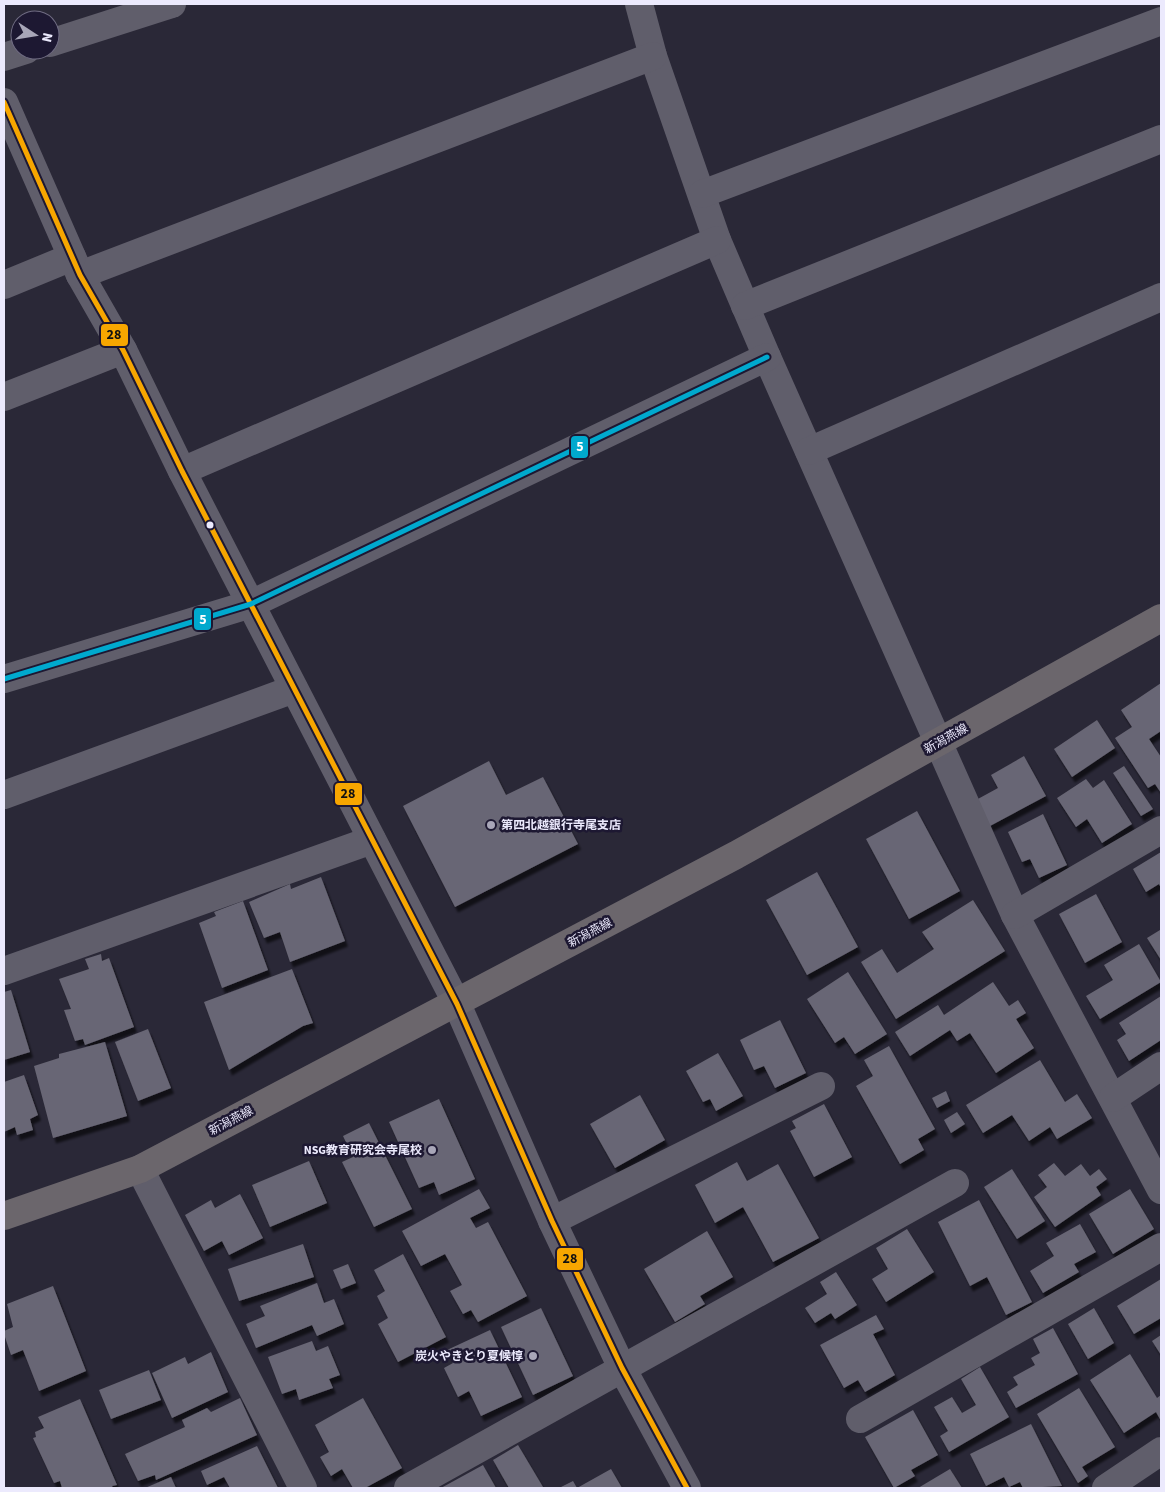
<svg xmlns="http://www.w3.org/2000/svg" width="1165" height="1492" viewBox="0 0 1165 1492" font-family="'Source Sans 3','Noto Sans JP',sans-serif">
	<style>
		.building { fill: #686674; filter: url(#shadow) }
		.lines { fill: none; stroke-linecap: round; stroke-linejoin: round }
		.minor { stroke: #605e6b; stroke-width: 28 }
		.major { stroke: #6b666c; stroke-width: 28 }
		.bus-1-casing { stroke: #1d1832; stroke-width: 9 }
		.bus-2-casing { stroke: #1d1832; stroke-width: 9 }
		.bus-1 { stroke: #f7a600; stroke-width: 5 }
		.bus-2 { stroke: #00a9ce; stroke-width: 5 }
		.bus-dot { fill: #eceafd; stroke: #1d1832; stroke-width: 2 }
		.poi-dot { fill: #a8a6b8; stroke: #1d1832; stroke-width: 2 }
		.labels { text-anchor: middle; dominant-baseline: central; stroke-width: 5; stroke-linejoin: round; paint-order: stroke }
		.street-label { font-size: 12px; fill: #eceafd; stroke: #1d1832 }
		.poi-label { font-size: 12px; font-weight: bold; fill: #eceafd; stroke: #1d1832; text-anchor: end }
		.line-badge { stroke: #1d1832; stroke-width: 2 }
		.badge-label { font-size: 14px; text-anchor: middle; font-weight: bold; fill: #fff }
		.pale-badge-label { font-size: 14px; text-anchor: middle; font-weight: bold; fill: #111 }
	</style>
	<defs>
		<filter id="shadow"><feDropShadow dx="3" dy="5.5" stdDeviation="1" flood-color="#0009"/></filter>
	</defs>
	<rect width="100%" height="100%" fill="#2a2837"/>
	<g class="building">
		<polygon points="1161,683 1161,731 1149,739 1161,757 1161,793 1155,784 1148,788 1115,738 1132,727 1121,710"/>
		<polygon points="1097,720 1115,748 1072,777 1054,749"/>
		<polygon points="1024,756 1046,796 990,826 976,800 998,788 991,775"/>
		<polygon points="489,761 506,795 543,777 578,844 455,907 403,806"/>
		<polygon points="1124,766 1153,809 1141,816 1113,773"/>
		<polygon points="1086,779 1093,788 1104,780 1132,824 1102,843 1087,819 1076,827 1057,798"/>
		<polygon points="917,811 960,891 909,919 866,839"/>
		<polygon points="1043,814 1067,865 1039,878 1030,859 1022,862 1008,832"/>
		<polygon points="1161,852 1161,888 1159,884 1146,892 1133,869"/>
		<polygon points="817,872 858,947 807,975 766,900"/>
		<polygon points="321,877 345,941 290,962 280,932 264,938 249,902 290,884 291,889"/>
		<polygon points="1096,894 1122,942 1085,963 1059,914"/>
		<polygon points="973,900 1005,951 896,1019 861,962 882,949 897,973 934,949 922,932"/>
		<polygon points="243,901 268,970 222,988 199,923 216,916 214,912"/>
		<polygon points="1160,930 1161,931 1161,960 1147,938"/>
		<polygon points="1139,944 1161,982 1100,1019 1086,996 1113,980 1104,965"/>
		<polygon points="101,954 102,961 109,958 134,1027 85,1045 83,1039 75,1041 64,1010 71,1009 59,979 89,969 85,959"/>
		<polygon points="292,969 313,1023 303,1026 229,1070 204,1002"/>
		<polygon points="848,972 887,1034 855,1054 844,1037 835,1043 807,999"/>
		<polygon points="993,982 1009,1006 1018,1000 1026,1013 1016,1019 1034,1048 996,1073 970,1033 957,1041 950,1030 910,1056 895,1032 938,1005 944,1015"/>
		<polygon points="11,990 30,1052 4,1060 4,992"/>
		<polygon points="1161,996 1161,1040 1129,1061 1117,1040 1126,1034 1119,1023"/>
		<polygon points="780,1020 806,1073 775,1088 764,1066 754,1070 740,1040"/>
		<polygon points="148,1029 171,1088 138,1101 115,1042"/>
		<polygon points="105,1042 127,1116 53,1138 34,1066 59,1058 59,1054"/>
		<polygon points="889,1046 935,1129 918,1139 924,1150 900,1164 856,1086 873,1076 864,1060"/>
		<polygon points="718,1053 743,1096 716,1111 710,1099 703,1102 686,1071"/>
		<polygon points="1040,1060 1065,1102 1077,1094 1092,1118 1057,1139 1050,1127 1029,1141 1012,1115 983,1133 966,1105"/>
		<polygon points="24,1075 38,1115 30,1119 33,1130 17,1135 15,1127 4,1132 4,1082"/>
		<polygon points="946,1091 950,1101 937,1108 932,1098"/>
		<polygon points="640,1095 665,1140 615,1168 590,1124"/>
		<polygon points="439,1099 475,1179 439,1195 434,1182 419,1188 389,1122"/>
		<polygon points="824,1104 852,1157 814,1177 790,1131 796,1128 792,1121"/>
		<polygon points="957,1112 965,1124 951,1133 944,1120"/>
		<polygon points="369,1123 412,1209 374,1227 342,1162 353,1157 343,1136"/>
		<polygon points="309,1161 327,1203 270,1227 252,1185"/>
		<polygon points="737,1162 747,1181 778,1164 819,1238 773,1262 743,1207 715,1223 695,1185"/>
		<polygon points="1054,1163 1065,1176 1081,1164 1090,1176 1099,1169 1107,1179 1096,1187 1101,1195 1055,1227 1034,1197 1047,1187 1038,1175"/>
		<polygon points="1012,1169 1045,1221 1017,1239 984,1187"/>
		<polygon points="479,1189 490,1208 470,1218 476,1228 488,1222 527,1296 478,1322 471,1310 463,1314 450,1291 462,1285 445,1254 421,1266 402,1231"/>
		<polygon points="1130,1189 1154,1229 1113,1254 1089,1214"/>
		<polygon points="240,1194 263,1238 229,1255 222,1241 204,1251 185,1215 211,1200 215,1208"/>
		<polygon points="979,1200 1032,1302 1006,1315 987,1277 970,1286 938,1222"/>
		<polygon points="1080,1224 1096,1252 1074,1264 1079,1272 1043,1293 1030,1271 1054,1256 1046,1243"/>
		<polygon points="907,1229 934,1272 886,1302 872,1279 888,1269 876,1248"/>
		<polygon points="707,1231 733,1277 700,1296 705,1304 675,1322 644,1269"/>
		<polygon points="303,1244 314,1277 239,1301 228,1269"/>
		<polygon points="403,1254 446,1337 398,1362 378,1324 388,1318 377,1296 385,1291 374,1270"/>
		<polygon points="348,1264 356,1283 341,1289 333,1270"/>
		<polygon points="836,1272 857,1305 835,1319 831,1313 815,1323 805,1308 827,1294 820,1282"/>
		<polygon points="1161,1279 1161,1318 1134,1334 1117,1306"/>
		<polygon points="317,1283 324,1303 334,1299 344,1324 317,1336 312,1325 256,1348 246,1324 265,1316 260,1306"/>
		<polygon points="53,1286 86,1371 39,1391 23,1350 11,1355 4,1334 4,1331 13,1327 7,1304"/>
		<polygon points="541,1308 573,1376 533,1395 501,1327"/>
		<polygon points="1094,1308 1114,1343 1088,1359 1068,1324"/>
		<polygon points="876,1315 884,1329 873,1334 895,1375 865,1392 858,1380 844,1388 820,1345"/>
		<polygon points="1053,1328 1078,1374 1016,1408 1007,1392 1018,1385 1013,1377 1035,1365 1031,1358 1040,1353 1033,1339"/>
		<polygon points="490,1330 522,1397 481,1416 469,1391 458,1397 444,1368 453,1363 447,1350"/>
		<polygon points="1161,1335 1161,1355 1152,1341"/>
		<polygon points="312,1341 316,1351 328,1346 340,1375 329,1379 333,1388 299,1400 296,1389 282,1394 268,1357"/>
		<polygon points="211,1352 228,1392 172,1418 152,1373 185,1357 188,1364"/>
		<polygon points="1130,1354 1157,1398 1161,1395 1161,1421 1156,1412 1124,1433 1090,1380"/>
		<polygon points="980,1367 1009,1417 949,1452 940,1436 948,1431 934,1407 952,1397 962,1413 976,1405 961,1379"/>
		<polygon points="149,1370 161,1400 111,1419 99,1390"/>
		<polygon points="1079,1388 1115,1447 1082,1467 1088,1476 1078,1483 1037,1414"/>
		<polygon points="240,1398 257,1435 156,1480 155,1475 138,1481 125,1454 185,1427 182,1420 207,1408 211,1412"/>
		<polygon points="363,1398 402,1468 365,1488 353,1488 342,1469 331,1476 320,1457 329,1452 315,1425"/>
		<polygon points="80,1399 117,1485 112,1486 113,1488 62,1488 60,1481 54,1483 33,1438 36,1437 35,1432 44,1428 38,1417"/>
		<polygon points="913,1410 938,1455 911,1470 915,1476 894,1488 865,1437"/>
		<polygon points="1031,1424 1062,1486 1023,1488 1020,1482 1009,1487 1004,1477 986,1486 970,1454"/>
		<polygon points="518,1445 543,1487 542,1488 509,1488 493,1460"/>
		<polygon points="257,1446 278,1488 230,1488 224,1477 207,1485 201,1471"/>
		<polygon points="483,1465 496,1488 441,1488"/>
		<polygon points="611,1469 622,1488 559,1488 573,1481 577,1488"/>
		<polygon points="950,1469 962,1488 918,1488"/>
		<polygon points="171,1477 176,1488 145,1488"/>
	</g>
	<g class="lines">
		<g class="minor">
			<polyline points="639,4 653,56 717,240 767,357 1015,915 1161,1190"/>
			<polyline points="50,43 172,4"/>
			<polyline points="4,57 26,50"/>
			<polyline points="4,102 80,275 123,350 182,471 457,1004 552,1221 622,1368 687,1488"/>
			<polyline points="702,194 1161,21"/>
			<polyline points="80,275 653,56"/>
			<polyline points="4,285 72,257"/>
			<polyline points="745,306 1161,139"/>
			<polyline points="4,397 123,350"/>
			<polyline points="809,451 1161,297"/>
			<polyline points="182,471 717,240"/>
			<polyline points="4,679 251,604 767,357"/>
			<polyline points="4,795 294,689"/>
			<polyline points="1015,915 1161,830"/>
			<polyline points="4,971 372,840"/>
			<polyline points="1113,1098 1161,1066"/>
			<polyline points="140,1169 303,1488"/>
			<polyline points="552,1221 821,1086"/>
			<polyline points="860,1419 1161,1247"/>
			<polyline points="408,1488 955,1183"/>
			<polyline points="1106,1488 1161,1451"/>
		</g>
		<polyline class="major" points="4,1216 140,1169 736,855 1161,618"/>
		<defs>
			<polyline id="bus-1" points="4,102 80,275 123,350 182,471 457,1004 552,1221 622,1368 687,1488"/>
			<polyline id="bus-2" points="4,679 251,604 767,357"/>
		</defs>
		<use href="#bus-1" class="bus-1-casing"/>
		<use href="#bus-2" class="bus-2-casing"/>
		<use href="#bus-1" class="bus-1"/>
		<use href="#bus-2" class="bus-2"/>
	</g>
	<circle class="bus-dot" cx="210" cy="525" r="4.5"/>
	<g class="poi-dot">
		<circle cx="491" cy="825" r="5"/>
		<circle cx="432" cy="1150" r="5"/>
		<circle cx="533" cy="1356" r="5"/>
	</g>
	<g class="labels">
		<g class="street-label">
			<text transform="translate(946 739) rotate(-29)">新潟燕線</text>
			<text transform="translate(590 933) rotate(-28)">新潟燕線</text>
			<text transform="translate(231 1121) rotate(-28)">新潟燕線</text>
		</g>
		<g class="poi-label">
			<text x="501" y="825" text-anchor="start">第四北越銀行寺尾支店</text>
			<text x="422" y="1150">NSG教育研究会寺尾校</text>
			<text x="523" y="1356">炭火やきとり夏候惇</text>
		</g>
	</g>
	<g class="line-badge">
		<rect x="100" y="323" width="29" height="24" rx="5" fill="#f7a600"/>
		<rect x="570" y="435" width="19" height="24" rx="5" fill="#00a9ce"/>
		<rect x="193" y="607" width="19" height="24" rx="5" fill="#00a9ce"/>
		<rect x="334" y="782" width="29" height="24" rx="5" fill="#f7a600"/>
		<rect x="556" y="1247" width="28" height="24" rx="5" fill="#f7a600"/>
	</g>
	<g class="badge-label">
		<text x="580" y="451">5</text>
		<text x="203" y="624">5</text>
	</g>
	<g class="pale-badge-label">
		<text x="114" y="339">28</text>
		<text x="348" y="798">28</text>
		<text x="570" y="1263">28</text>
	</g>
	<rect width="1165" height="1492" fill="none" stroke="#eceafd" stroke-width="10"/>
	<g transform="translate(35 35) rotate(102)"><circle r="24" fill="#1d1832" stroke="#706c83"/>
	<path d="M0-4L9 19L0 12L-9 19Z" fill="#a8a6b8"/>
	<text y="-8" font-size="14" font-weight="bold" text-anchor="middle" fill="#eceafd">N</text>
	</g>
</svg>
